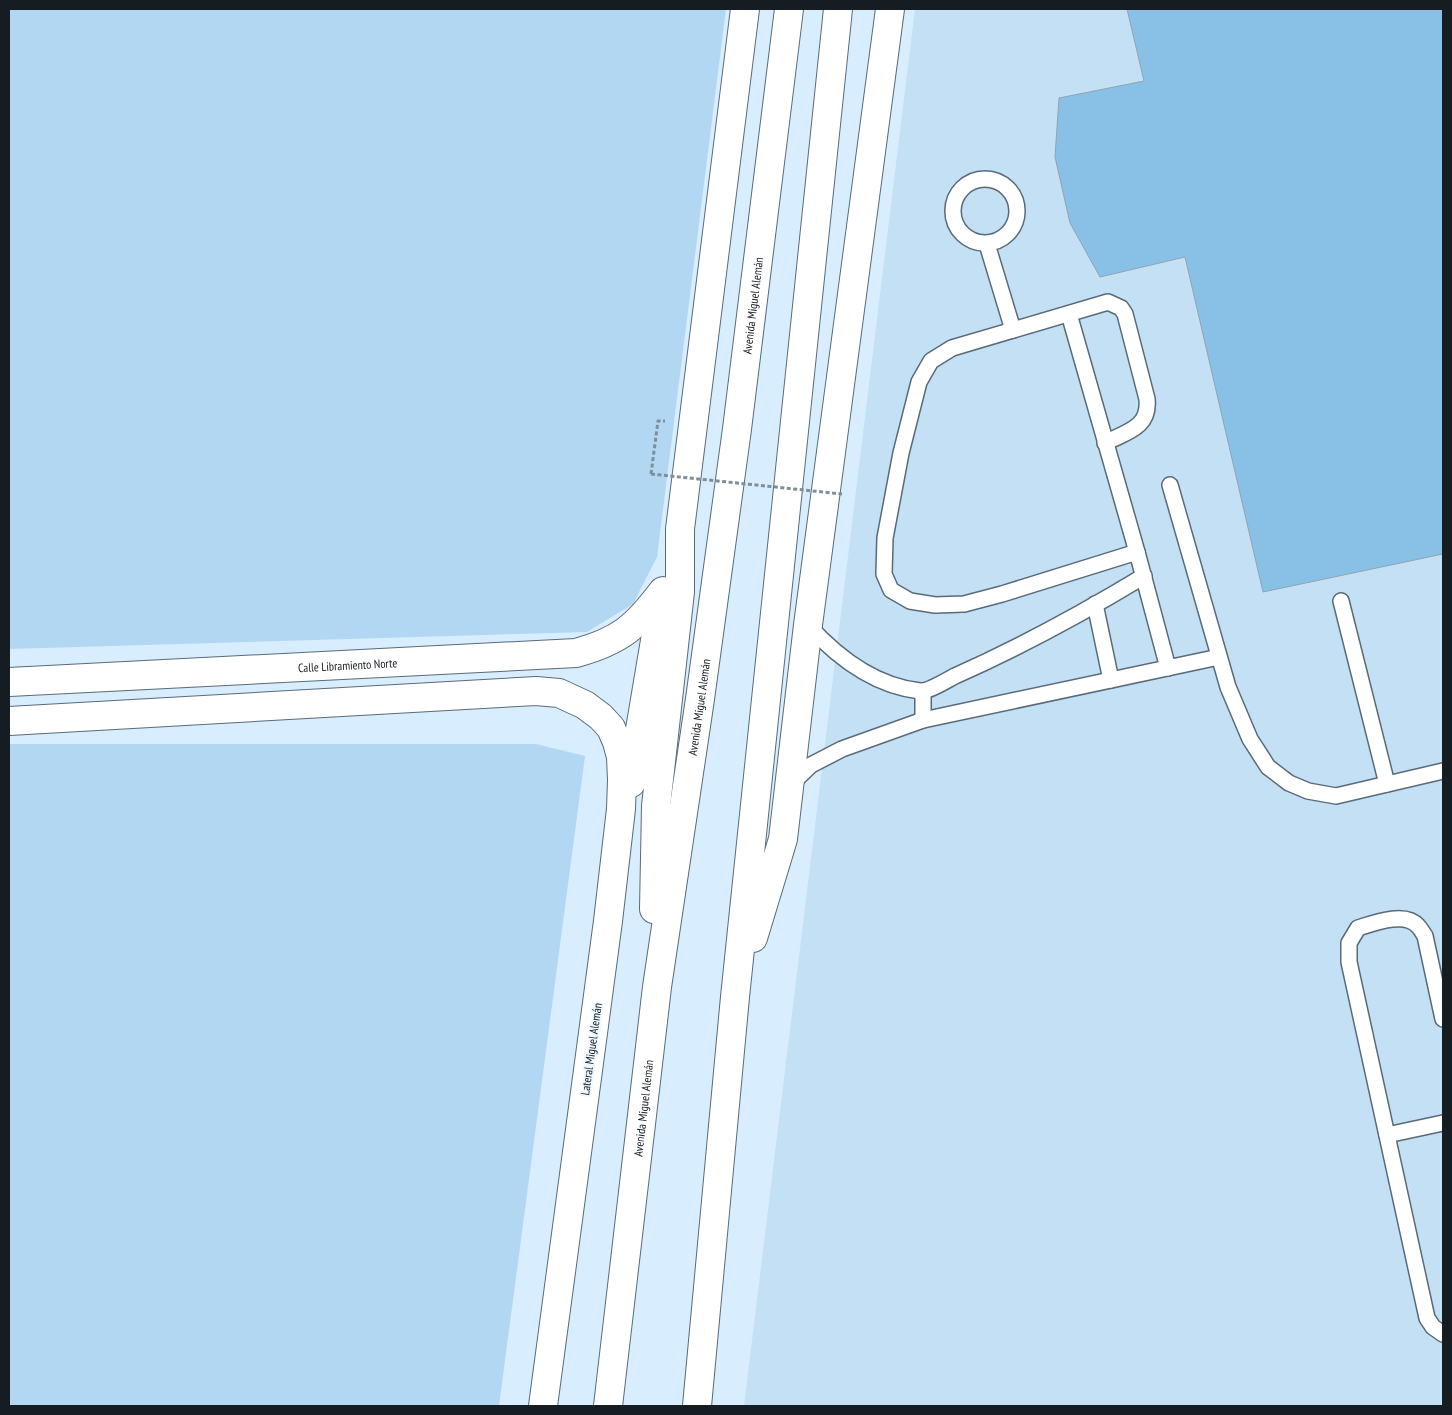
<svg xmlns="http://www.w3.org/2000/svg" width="1452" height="1415" viewBox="0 0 1452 1415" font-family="'PT Sans Narrow',sans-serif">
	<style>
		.built { fill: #c4e0f4 }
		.green { fill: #b2d7f3 }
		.building { fill: #89c0e6; stroke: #90a4b2 }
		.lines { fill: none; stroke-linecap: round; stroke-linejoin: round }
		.lane-casing { stroke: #596b78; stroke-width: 18 }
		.secondary-casing { stroke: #596b78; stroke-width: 30 }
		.highway-casing { stroke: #596b78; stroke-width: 30 }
		.path { stroke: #7f8e99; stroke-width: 3; stroke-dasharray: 4 2.5; stroke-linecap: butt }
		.lane { stroke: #fff; stroke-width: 15 }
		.secondary { stroke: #fff; stroke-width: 28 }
		.highway { stroke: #fff; stroke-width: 28 }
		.path-bridge { stroke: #7f8e99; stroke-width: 3; stroke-dasharray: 4 2.5; stroke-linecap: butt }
		.labels { text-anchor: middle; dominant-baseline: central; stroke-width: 4; stroke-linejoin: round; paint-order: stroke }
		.street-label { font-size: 12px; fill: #151c22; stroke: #f0f8ff }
	</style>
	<rect width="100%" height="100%" fill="#d8edfd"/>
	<polygon class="built" points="915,9 1443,9 1443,1406 744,1406"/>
	<g class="green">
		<polygon points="9,9 726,9 657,557 633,604 587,632 9,649"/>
		<polygon points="9,744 536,744 585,756 499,1406 9,1406"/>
	</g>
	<polygon class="building" points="1127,9 1443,9 1443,554 1263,592 1185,257 1100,277 1070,223 1055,157 1059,98 1144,81"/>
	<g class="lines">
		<defs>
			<g id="lane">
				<circle cx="985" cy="211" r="32"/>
				<polyline points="987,244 1013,330"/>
				<polyline points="1069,314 1137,552 1168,668"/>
				<path d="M1105 443C1126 432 1150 428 1147 399L1125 314 1121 308 1108 302 952 348 931 361 919 382 901 453 885 538 884 574 891 590 910 601 935 605 964 604 1002 594 1137 552"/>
				<polyline points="1170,485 1228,687 1250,739 1268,767 1289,783 1308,791 1336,796 1443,771"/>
				<polyline points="1341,601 1387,784"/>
				<polyline points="1095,604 1111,680"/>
				<path d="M808 625C837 657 875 686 920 691 928 692 947 680 955 676 1020 647 1083 613 1144 576"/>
				<polyline points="923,691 923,720"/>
				<polyline points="790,785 811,765 842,749 923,720 1219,657"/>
				<path d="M1443 1019 1425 936C1423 933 1421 929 1418 926 1405 911 1374 923 1358 928L1349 943V962L1427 1318 1433 1327 1443 1334"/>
				<polyline points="1387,1135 1443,1123"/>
			</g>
			<g id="secondary">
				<path id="s1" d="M9 682 576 653C620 641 636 627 663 591"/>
				<polyline points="9,721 536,691 559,693 585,705 601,717 611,728 617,742 621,757 622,780 621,809 608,921 543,1406"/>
				<polyline points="631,783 663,593"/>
			</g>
			<g id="highway">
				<polyline points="654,909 656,806 680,592 680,529 745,9"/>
				<polyline points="753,938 783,839 808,625 890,9"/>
				<path id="s2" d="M608 1406 657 987 700 699 737 429 789 9"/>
				<polyline points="697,1406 735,997 838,9"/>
			</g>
		</defs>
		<use href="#lane" class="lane-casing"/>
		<use href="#secondary" class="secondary-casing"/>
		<use href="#highway" class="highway-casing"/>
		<polyline class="path" points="651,474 658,421 665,421"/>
		<use href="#lane" class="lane"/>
		<use href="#secondary" class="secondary"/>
		<use href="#highway" class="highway"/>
		<polyline class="path-bridge" points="651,474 842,494"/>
	</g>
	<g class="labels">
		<g class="street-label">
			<text stroke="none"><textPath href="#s2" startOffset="1110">Avenida Miguel Alemán</textPath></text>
			<text stroke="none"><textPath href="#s1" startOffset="339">Calle Libramiento Norte</textPath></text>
			<text stroke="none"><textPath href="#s2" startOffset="705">Avenida Miguel Alemán</textPath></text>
			<text transform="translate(591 1049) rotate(-82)">Lateral Miguel Alemán</text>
			<text stroke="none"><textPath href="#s2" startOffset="300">Avenida Miguel Alemán</textPath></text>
		</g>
	</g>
	<rect width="1452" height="1415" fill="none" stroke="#151c22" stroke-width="20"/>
</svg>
